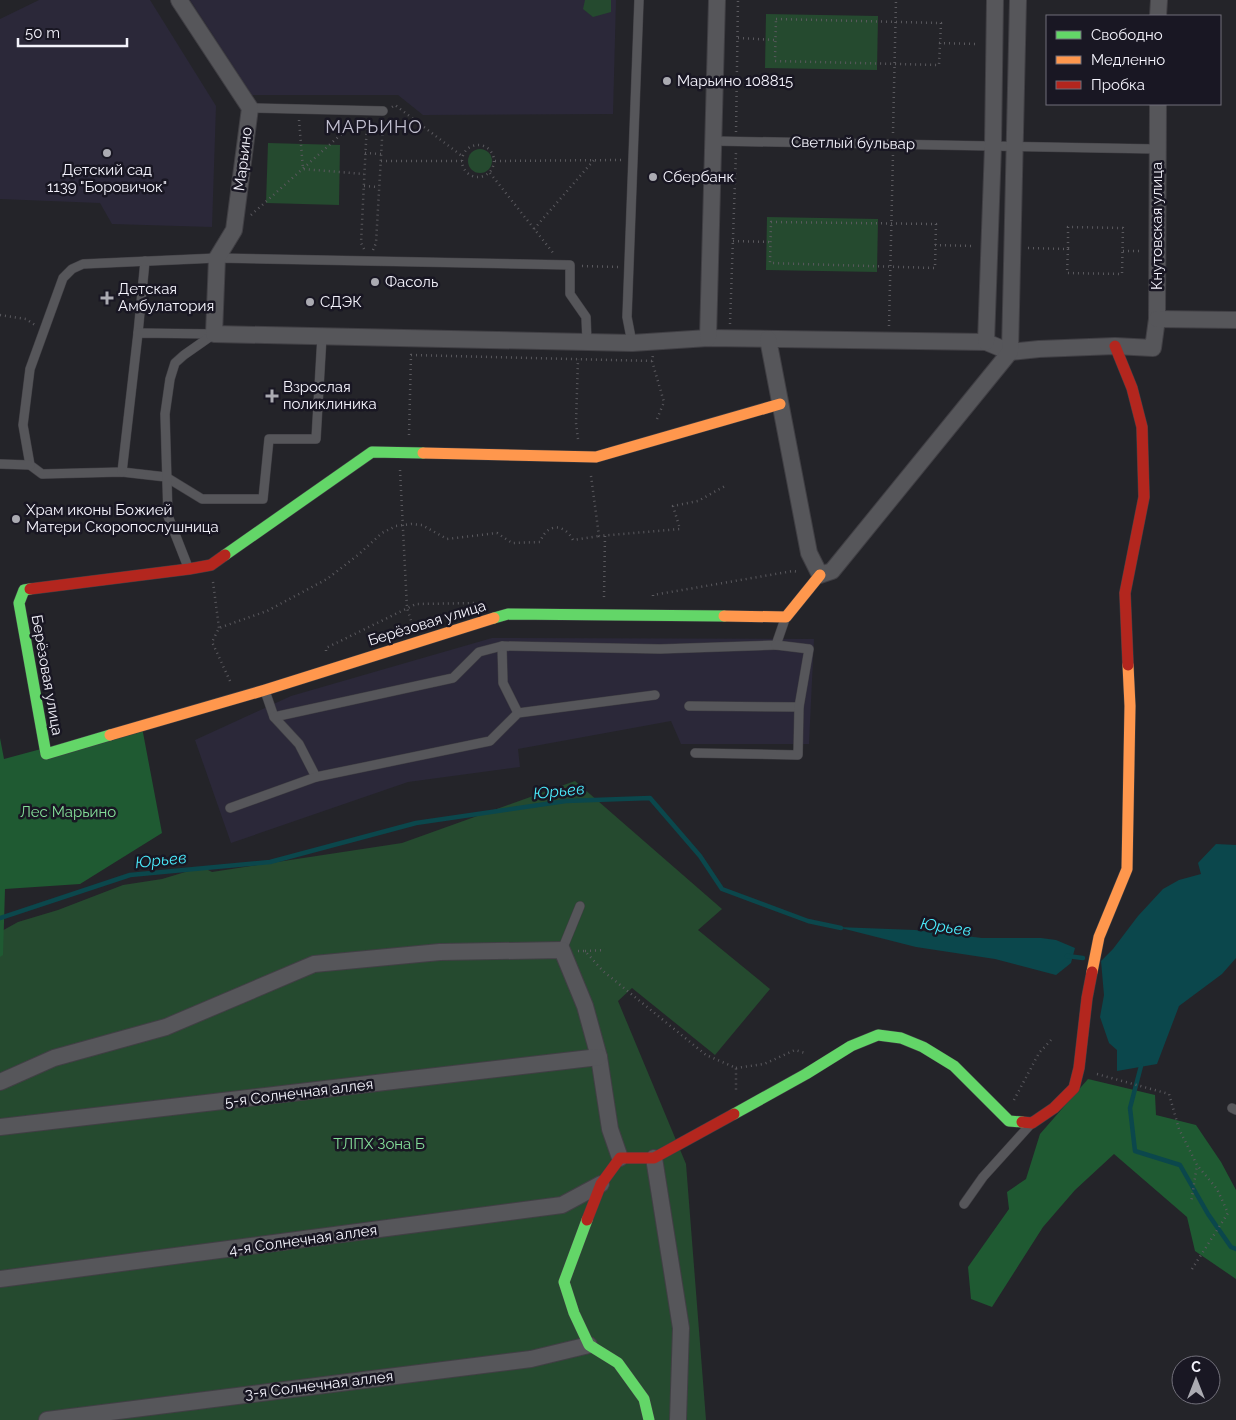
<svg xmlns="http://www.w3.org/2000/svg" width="1236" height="1420" viewBox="0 0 1236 1420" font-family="Raleway,sans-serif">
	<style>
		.built { fill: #2b2839 }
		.green { fill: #254a2f }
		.forest { fill: #1f5a32 }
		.water { fill: #0b474c }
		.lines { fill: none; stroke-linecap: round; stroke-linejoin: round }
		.stream { stroke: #0b474c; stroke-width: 4.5 }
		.lane-casing { stroke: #403f44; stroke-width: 10 }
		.street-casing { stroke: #403f44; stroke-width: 18 }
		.fast-casing { stroke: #403f44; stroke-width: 12 }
		.slow-casing { stroke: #403f44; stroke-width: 12 }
		.jam-casing { stroke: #403f44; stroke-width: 12 }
		.path { stroke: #5a595e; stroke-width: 2.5; stroke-dasharray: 1 4; stroke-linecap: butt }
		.lane { stroke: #56565a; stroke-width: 9 }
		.street { stroke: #56565a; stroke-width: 16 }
		.fast { stroke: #63d668; stroke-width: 11 }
		.slow { stroke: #ff974d; stroke-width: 11 }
		.jam { stroke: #b3261e; stroke-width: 11 }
		.poi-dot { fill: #ababb2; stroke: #191723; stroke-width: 2 }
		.labels { text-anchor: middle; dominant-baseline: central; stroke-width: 5; stroke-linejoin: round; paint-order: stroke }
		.poi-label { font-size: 15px; fill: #f4f3fc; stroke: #191723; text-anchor: start }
		.street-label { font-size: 15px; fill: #f4f3fc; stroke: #191723 }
		.park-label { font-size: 15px; fill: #84de99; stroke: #191723 }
		.water-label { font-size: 16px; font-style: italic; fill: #4becfc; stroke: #191723 }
		.quarter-label { font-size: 18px; letter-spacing: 1px; fill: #c1bfcf; stroke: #191723 }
	</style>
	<rect width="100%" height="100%" fill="#242429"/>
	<g class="built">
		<polygon points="39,0 150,0 216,106 212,227 112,224 100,203 0,199 0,19"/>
		<polygon points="190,0 616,0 613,114 423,115 398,95 252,95"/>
		<polygon points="492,638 814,639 809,744 681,744 671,721 518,749 520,767 408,782 231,843 195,740 291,696"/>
	</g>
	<g class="green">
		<polygon points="585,0 611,0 611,12 593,17 583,9"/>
		<polygon points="766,14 878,16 877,70 765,68"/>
		<polygon points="268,143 340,145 339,205 266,203"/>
		<circle cx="480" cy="161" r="12"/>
		<polygon points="767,217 878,219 877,272 766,270"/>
		<polygon points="575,781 722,909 698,930 770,989 715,1055 632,988 618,1001 686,1164 706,1420 0,1420 0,932 18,922 58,910 123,885 162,879 202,867 212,872 402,843"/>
	</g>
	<g class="forest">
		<polygon points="141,722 162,833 80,884 5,889 3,955 0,957 0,738 4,759"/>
		<polygon points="1088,1079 1155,1095 1156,1115 1196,1125 1221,1162 1236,1190 1236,1279 1195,1251 1187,1217 1114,1154 1075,1190 1043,1227 992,1307 971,1299 968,1267 1009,1209 1007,1192 1026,1179 1040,1134"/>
	</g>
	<g class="water">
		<polygon points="1216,844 1236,845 1236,958 1222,974 1179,1006 1157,1064 1117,1071 1117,1050 1109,1043 1100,1017 1104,995 1101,961 1113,949 1138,916 1163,889 1179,880 1201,874 1198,863"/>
		<polygon points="837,927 915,930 982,938 1041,938 1056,940 1075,948 1071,963 1056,975 995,959 916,947"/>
	</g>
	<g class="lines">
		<g class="stream">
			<polyline points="0,918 130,875 270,862 416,823 566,801 650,798 700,856 722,889 808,921 841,928"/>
			<polyline points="1067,956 1083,958"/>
			<polyline points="1141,1066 1130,1108 1135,1151 1180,1165 1208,1214 1231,1247 1236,1249"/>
		</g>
		<defs>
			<g id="lane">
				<polyline points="250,108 383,111"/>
				<polyline points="714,141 1157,149"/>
				<polyline points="138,333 145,261"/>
				<polyline points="322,336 316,439 269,439 263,499 202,499 166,477 122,472 42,474 30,465 23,425 30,369 63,278 72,269 83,264 217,258 570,265 570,294 586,317 587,342"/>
				<polyline points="632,343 627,317 639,0"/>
				<polyline points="0,464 30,465"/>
				<polyline points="122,472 138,333 214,334"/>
				<polyline points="188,567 168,516 165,414 170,379 175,363 184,355 214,334"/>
				<polyline points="502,646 503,683 518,713"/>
				<polyline points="265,691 274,717 299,744 316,777"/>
				<polyline points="689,706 799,707"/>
				<polyline points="274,717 453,678 479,652 502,646 660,649 776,645 785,619"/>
				<polyline points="695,753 798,755 799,707 809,649 776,645"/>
				<polyline points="230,808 316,777 490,741 518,713 655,695"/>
				<polyline points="562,950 580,906"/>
				<polyline points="1232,1108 1236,1110"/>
				<polyline points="964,1204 983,1177 1030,1125"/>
			</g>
			<g id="street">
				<polyline points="179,0 250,108 234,230 217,258 214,334 632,343 708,338 986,342 1010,352 1039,349 1115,346 1153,348 1157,319 1158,104"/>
				<polyline points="1158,16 1159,0"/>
				<polyline points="1157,319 1236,320"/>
				<polyline points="708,338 717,0"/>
				<polyline points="768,339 809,553 820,575 832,571 1010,352 1018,0"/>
				<polyline points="986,342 993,146 995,0"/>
				<polyline points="0,1082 54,1058 166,1027 314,964 440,952 562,950 585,1006 599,1057 610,1129 620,1158"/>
				<polyline points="0,1127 599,1057"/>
				<polyline points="654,1158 681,1328 678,1420"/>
				<polyline points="0,1279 562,1205 601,1184"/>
				<polyline points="47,1420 531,1359 589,1345"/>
			</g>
			<g id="fast">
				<polyline points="225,555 372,452 423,453"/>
				<polyline points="30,589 24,590 19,603 46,754 110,735"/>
				<polyline points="494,618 508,614 724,616"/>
				<polyline points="734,1114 806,1074 851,1046 878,1035 901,1038 923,1047 954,1066 1009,1121 1022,1122"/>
				<polyline points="587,1220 564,1282 574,1313 589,1345 618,1363 644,1399 649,1420"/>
			</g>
			<g id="slow">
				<polyline points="423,453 596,457 780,404"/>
				<polyline points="724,616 786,617 820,575"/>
				<polyline points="110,735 265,690 494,618"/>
				<polyline points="1092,972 1099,937 1127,869 1130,706 1128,665"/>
			</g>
			<g id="jam">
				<polyline points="1115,346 1132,388 1142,427 1144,497 1125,593 1128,665"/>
				<polyline points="30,589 189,569 211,565 225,555"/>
				<polyline points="1022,1122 1032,1123 1054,1108 1074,1088 1079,1068 1087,998 1092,972"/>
				<polyline points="587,1220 601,1184 620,1158 654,1158 734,1114"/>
			</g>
		</defs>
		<use href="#lane" class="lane-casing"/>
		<use href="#street" class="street-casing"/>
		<use href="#fast" class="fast-casing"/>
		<use href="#slow" class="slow-casing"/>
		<use href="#jam" class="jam-casing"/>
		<g class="path">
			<polygon points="776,19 941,23 939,65 775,61"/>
			<polyline points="738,38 775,40"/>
			<polyline points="939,43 975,44"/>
			<polyline points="392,107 395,105 462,156"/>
			<polyline points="299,120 303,169 364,174"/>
			<polyline points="736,132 738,0"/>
			<polyline points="893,133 896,0"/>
			<circle cx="478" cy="161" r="16"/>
			<polyline points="365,153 381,154"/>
			<polyline points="381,161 462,161"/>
			<polyline points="495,161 621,160"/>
			<polyline points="490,173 554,254"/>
			<polyline points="364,186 379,187"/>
			<polyline points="251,215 355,122"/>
			<polygon points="771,222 936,224 935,268 770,263"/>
			<polyline points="534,229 594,160"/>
			<polyline points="733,241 771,242"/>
			<polyline points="935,245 974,246"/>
			<polyline points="1028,248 1068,249 1067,273 1122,274 1123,228 1068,227 1068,249"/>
			<polyline points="364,249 361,243 367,122"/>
			<polyline points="373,250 376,243 383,122"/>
			<polyline points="1123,251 1143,251"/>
			<polyline points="582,266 619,267"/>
			<polyline points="0,315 26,319 35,325"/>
			<polyline points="730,324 736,152"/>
			<polyline points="889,326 893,154"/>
			<polyline points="652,361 664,402 657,419"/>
			<polyline points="409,435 411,355 652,361 653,355"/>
			<polyline points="578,439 576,423 578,359"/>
			<polyline points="400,470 407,608 412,624"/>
			<polyline points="591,476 599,536 680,529 673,506 698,501 725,486"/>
			<polyline points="213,582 219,628"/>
			<polyline points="653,596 653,595 793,571 799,572"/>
			<polyline points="604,597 605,536"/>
			<polyline points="326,651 326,648 416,604 477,603"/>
			<path d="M230 681 212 642 219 628 267 611 327 579 358 555 382 533 396 526 411 524 422 525 447 539 497 533 512 543 540 542C547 523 564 523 573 540L599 536"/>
			<polyline points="578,951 585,951 603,971 706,1055 736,1068 736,1091"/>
			<polyline points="585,951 605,950"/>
			<polyline points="736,1068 764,1064 795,1050 805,1053"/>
			<polyline points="1097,1074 1169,1094 1179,1129 1197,1165 1191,1203"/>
			<polyline points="1014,1100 1039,1053 1051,1040"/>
			<polyline points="1192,1269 1228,1213 1217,1189 1197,1165"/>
		</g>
		<use href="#lane" class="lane"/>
		<use href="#street" class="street"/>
		<use href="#fast" class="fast"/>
		<use href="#slow" class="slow"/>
		<use href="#jam" class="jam"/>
	</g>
	<g class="poi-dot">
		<circle cx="667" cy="81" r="5"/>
		<circle cx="107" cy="153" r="5"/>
		<circle cx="653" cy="177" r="5"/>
		<circle cx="375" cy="282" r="5"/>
		<path d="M104.5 290.5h5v5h5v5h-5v5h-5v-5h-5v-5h5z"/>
		<circle cx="310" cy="302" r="5"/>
		<path d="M269.5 388.5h5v5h5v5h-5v5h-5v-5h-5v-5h5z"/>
		<circle cx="16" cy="519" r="5"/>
	</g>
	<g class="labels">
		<g class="poi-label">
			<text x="677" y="81">Марьино 108815</text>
			<text x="107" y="170" text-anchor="middle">Детский сад<tspan x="107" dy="17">1139 "Боровичок"</tspan></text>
			<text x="663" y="177">Сбербанк</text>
			<text x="385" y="282">Фасоль</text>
			<text x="118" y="289">Детская<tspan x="118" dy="17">Амбулатория</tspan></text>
			<text x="320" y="302">СДЭК</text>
			<text x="283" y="387">Взрослая<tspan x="283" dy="17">поликлиника</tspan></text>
			<text x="26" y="510">Храм иконы Божией<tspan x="26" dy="17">Матери Скоропослушница</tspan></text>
		</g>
		<g class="street-label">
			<text transform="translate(853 143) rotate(1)">Светлый бульвар</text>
			<text transform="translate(243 159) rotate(-83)">Марьино</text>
			<text transform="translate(1157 226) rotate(-90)">Кнутовская улица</text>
			<text transform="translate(427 623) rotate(-17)">Берёзовая улица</text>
			<text transform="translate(47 675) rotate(80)">Берёзовая улица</text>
			<text transform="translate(299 1093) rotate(-7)">5-я Солнечная аллея</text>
			<text transform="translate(303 1240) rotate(-8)">4-я Солнечная аллея</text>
			<text transform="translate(319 1385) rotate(-7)">3-я Солнечная аллея</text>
		</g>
		<g class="park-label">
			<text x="68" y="812">Лес Марьино</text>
			<text x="379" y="1144">ТЛПХ Зона Б</text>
		</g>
		<g class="water-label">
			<text transform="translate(559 791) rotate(-6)">Юрьев</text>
			<text transform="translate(161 860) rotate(-6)">Юрьев</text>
			<text transform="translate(946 927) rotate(8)">Юрьев</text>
		</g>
		<g class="quarter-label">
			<text x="374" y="126">МАРЬИНО</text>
		</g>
	</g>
	<rect x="1046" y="15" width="175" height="90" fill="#191723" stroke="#716f7a"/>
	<rect x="1056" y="31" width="25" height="8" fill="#63d668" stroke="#716f7a"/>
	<text x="1091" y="40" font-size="15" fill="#f4f3fc">Свободно</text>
	<rect x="1056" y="56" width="25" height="8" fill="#ff974d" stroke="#716f7a"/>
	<text x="1091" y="65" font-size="15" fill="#f4f3fc">Медленно</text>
	<rect x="1056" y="81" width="25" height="8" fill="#b3261e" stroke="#716f7a"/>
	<text x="1091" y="90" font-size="15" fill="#f4f3fc">Пробка</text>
	<g transform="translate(1196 1380)"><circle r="24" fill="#191723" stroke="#716f7a"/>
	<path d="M0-4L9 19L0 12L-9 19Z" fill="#ababb2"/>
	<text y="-8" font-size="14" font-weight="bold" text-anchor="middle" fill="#f4f3fc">С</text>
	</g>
	<path d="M18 38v8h109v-8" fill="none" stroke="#f4f3fc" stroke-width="2.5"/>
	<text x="25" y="38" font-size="15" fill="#f4f3fc" stroke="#191723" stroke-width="4" paint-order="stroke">50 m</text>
</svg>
